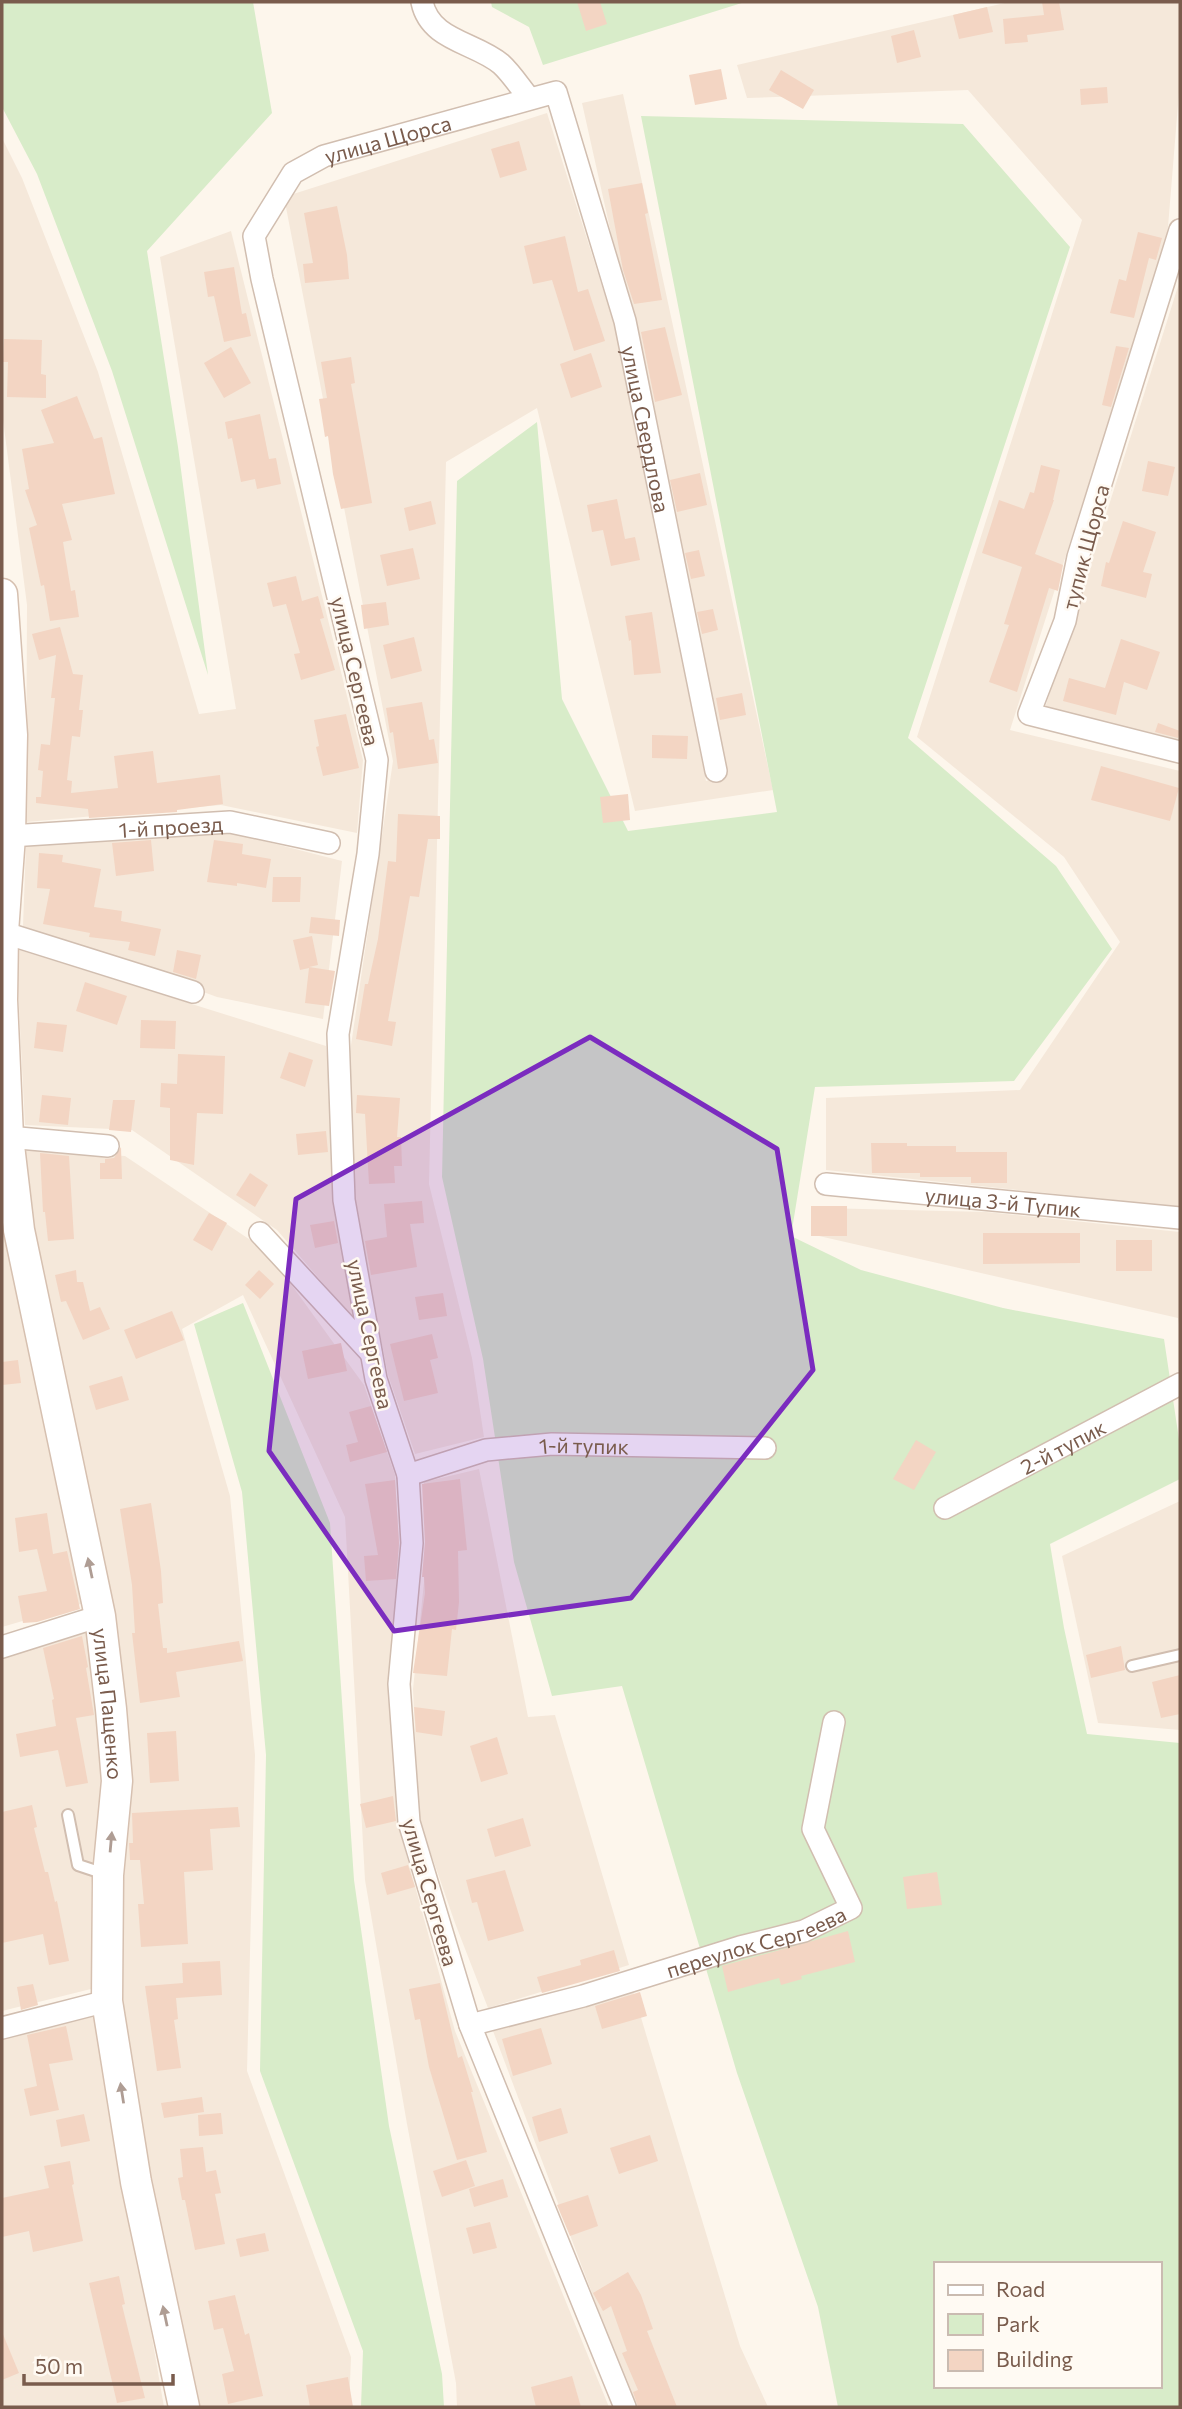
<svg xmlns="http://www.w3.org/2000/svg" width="1182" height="2409" viewBox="0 0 1182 2409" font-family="Commissioner,sans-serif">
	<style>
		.residential { fill: #f5e8da }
		.green { fill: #d8ecc9; fill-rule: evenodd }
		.building { fill: #f3d5c3 }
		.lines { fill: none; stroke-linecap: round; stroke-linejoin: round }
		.lane-casing { stroke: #d1beb0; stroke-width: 14 }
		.street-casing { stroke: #d1beb0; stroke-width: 24 }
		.secondary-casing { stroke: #d6c0b0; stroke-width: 33 }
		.lane { stroke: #fff; stroke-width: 10 }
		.street { stroke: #fff; stroke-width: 21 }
		.secondary { stroke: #fff; stroke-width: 30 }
		.oneway { fill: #af9d94 }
		.marked { fill: #7b2cbf; fill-opacity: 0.2; stroke: #7b2cbf; stroke-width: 5; stroke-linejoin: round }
		.labels { text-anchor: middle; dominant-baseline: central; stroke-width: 5; stroke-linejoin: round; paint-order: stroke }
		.street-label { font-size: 21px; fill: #7a5c4d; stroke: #fffaf3 }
	</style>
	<rect width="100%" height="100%" fill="#fdf6ec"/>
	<g class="residential">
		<polygon points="1009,2 1176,2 1180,4 1180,80 1167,239 1010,730 1180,771 1180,1207 826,1170 826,1098 1020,1090 1120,942 1064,857 917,737 1082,220 968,90 747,98 737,65"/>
		<polygon points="623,94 773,790 635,811 537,408 446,462 429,1184 472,1358 484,1437 415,1454 388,1375 355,1206 350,1052 393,761 284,197 547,113 615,327 706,781 727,774 644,381 582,103"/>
		<polygon points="2,138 22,178 98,372 199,714 236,709 160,257 231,231 363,760 357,833 221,805 26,822 27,605 2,412"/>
		<polygon points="1180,280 1180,741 1045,708"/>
		<polygon points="229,832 342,861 323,1019 217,997 23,926 26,845"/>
		<polygon points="16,949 326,1046 354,1319 277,1230 132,1130 25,1125"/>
		<polygon points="24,1150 125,1156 267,1251 364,1385 395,1475 399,1545 390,1683 397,1821 455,2031 609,2407 457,2407 456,2383 407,2124 365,1880 345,1517 243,1295 182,1329 230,1496 255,1755 247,2071 351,2357 349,2407 194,2407 115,1994 125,1711 113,1604 31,1225"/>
		<polygon points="822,1208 986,1212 1180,1232 1180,1331 1178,1318 819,1236"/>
		<polygon points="2,1236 12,1236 84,1603 2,1627"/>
		<polygon points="479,1469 528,1717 555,1715 629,1965 488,2008 455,1923 419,1819 413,1689 427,1553 424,1482"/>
		<polygon points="1180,1501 1180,1730 1098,1723 1062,1556"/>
		<polygon points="91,1629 102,1782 91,1886 91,1989 2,2011 2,1658"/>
		<polygon points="633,1991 740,2346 768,2407 635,2407 493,2031 581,2008"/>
		<polygon points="95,2007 164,2407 2,2407 2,2030"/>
	</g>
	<g class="green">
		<polygon points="2,2 253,2 272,113 147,251 178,447 208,675 112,371 37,174 2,107"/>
		<polygon points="491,2 745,2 543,65 529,27 492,7"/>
		<path d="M641 116 963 124 1070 247 908 738 1056 866 1112 949 1014 1081 815 1087 791 1236 861 1270 1003 1308 1164 1339 1180 1446V1479L1050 1544 1064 1628 1087 1734 1180 1743V2407H838L818 2307 737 2073 622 1686 552 1696 514 1562 483 1359 442 1177 457 481 537 422 562 699 628 831 777 812ZM935 2264H1159V2386H935Z"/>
		<polygon points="243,1303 330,1523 354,1880 389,2126 442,2374 444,2407 361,2407 363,2351 260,2071 266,1755 242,1492 194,1324"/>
	</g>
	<g class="building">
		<polygon points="577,2 600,2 607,24 586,31"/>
		<polygon points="1042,2 1059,2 1064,30 1027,35 1028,42 1005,44 1003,19 1044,15"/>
		<polygon points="987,7 993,32 959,39 953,15"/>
		<polygon points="914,30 921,57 897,63 891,36"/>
		<polygon points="721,69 727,99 695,105 689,75"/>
		<polygon points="781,70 814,90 803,109 769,90"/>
		<polygon points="1107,87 1108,103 1081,105 1080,89"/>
		<polygon points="519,141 527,170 500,178 491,149"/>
		<polygon points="642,183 648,213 645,214 662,300 634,304 623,270 608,189"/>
		<polygon points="337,206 347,255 349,279 305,283 303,264 313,263 304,213"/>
		<polygon points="1138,232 1162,238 1156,260 1149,258 1134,318 1110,313 1119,279 1126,281"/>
		<polygon points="565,236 578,292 588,289 605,341 574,351 552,280 533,284 524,246"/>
		<polygon points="234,267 242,314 246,313 251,336 224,342 214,296 208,297 204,272"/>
		<polygon points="665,327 682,395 655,402 641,332"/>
		<polygon points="4,339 42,340 41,374 46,375 46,398 7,397 8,362 3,362"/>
		<polygon points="1116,346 1129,348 1111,407 1102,405"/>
		<polygon points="231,347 251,383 224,398 204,363"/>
		<polygon points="591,353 602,387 571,398 560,364"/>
		<polygon points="351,357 355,383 351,384 372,503 341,509 333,474 328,436 325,437 319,399 327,398 321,362"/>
		<polygon points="77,396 94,439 102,437 115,494 62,504 72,540 63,542 71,591 75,590 79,617 50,621 44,585 41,586 29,528 37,525 25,490 29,489 22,449 54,443 41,410"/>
		<polygon points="260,414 269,459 276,458 281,484 257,489 255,479 241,482 232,438 228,439 225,422"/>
		<polygon points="1148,461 1175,467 1168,496 1142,491"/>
		<polygon points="1041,465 1060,470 1053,500 1054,500 1035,554 1063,565 1058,591 1049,588 1017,692 989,682 1009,625 1004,624 1022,567 982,553 999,500 1024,509 1030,492 1034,493"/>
		<polygon points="700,473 707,505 677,512 670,480"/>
		<polygon points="617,499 625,539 635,537 640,560 611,566 603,530 592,532 587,505"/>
		<polygon points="431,501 436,524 409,531 404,508"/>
		<polygon points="1123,521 1156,532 1143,572 1152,574 1146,598 1101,586 1106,562 1109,563"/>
		<polygon points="413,548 420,579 387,586 380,555"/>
		<polygon points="699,550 705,576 691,579 685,553"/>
		<polygon points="296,576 302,601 318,596 324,618 320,619 335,670 301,680 294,654 300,653 286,604 273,607 267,583"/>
		<polygon points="386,602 389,625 364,629 361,605"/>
		<polygon points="713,609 718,630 702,634 697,612"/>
		<polygon points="652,612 661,673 634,675 631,640 629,641 625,616"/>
		<polygon points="60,627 73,674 83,675 79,710 83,710 80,737 72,736 67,780 72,781 71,793 118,788 114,756 153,751 157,783 220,775 223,804 177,810 177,812 89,818 88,809 36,803 36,797 41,797 43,771 38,770 41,744 50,745 55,698 51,698 56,655 39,660 32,634"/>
		<polygon points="414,637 422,671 391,679 383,645"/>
		<polygon points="1121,639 1160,652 1147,690 1124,682 1116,715 1063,701 1069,678 1105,688"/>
		<polygon points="742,693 746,715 720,720 716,698"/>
		<polygon points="422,702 429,740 434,739 438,763 398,769 393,732 390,733 386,708"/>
		<polygon points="346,714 359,768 323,776 316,747 319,746 314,720"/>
		<polygon points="1158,723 1180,731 1178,738 1155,732"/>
		<polygon points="652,735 688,736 687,759 652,758"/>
		<polygon points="1101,766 1179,788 1170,821 1091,800"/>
		<polygon points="628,794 630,820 603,823 600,797"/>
		<polygon points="398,814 440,816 440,839 428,839 419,897 410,896 388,1021 396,1022 392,1046 356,1039 365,984 368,984 378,939 388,861 396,862"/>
		<polygon points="151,840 154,871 116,876 112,843"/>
		<polygon points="214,840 243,844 242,854 271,859 266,888 237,883 237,886 207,882"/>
		<polygon points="39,853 63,855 62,862 101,869 94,907 122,911 121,921 161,929 155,956 128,950 130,942 89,937 90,933 43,924 50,889 37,888"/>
		<polygon points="273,877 301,877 300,902 272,902"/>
		<polygon points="311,917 340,920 339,936 309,933"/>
		<polygon points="312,936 318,965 309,967 335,971 329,1006 305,1003 309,968 300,970 293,940"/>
		<polygon points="177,950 201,955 196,979 173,972"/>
		<polygon points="85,982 127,996 117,1025 76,1011"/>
		<polygon points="141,1020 176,1021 175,1049 140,1048"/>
		<polygon points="37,1022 67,1025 63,1052 34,1048"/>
		<polygon points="289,1052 313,1060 305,1087 280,1078"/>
		<polygon points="178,1054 225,1056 223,1114 197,1113 194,1165 170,1160 170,1108 160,1107 161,1083 177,1084"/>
		<polygon points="42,1095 71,1098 68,1125 39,1122"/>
		<polygon points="357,1095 400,1098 397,1137 401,1137 402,1166 394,1166 395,1183 369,1184 365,1114 356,1113"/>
		<polygon points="113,1100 135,1100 131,1132 109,1130"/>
		<polygon points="326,1131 328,1152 298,1155 296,1134"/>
		<polygon points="871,1143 907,1143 907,1146 956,1146 956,1152 1007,1152 1007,1183 971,1183 971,1177 920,1177 920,1173 872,1173"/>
		<polygon points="121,1147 122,1179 100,1179 100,1163 105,1163 105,1159 114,1158"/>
		<polygon points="40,1153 69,1156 74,1239 48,1241 45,1212 43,1212"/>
		<polygon points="250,1173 268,1185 255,1207 236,1195"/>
		<polygon points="422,1201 424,1223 410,1224 417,1267 371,1275 365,1241 387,1237 384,1204"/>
		<rect x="811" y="1206" width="36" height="30"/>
		<polygon points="209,1213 227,1223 212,1251 193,1240"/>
		<polygon points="334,1221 338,1243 315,1248 310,1225"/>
		<polygon points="983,1233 1080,1233 1080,1263 983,1264"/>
		<rect x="1116" y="1240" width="36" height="31"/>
		<polygon points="76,1270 77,1282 83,1282 90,1311 100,1307 110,1329 83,1340 66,1301 61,1302 55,1275"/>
		<polygon points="259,1270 274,1284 260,1299 245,1285"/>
		<polygon points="443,1293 447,1316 419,1320 415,1297"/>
		<polygon points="172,1311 184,1340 136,1359 124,1330"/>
		<polygon points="432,1334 438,1358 430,1360 438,1393 404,1401 390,1344"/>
		<polygon points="341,1343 347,1371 308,1379 302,1351"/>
		<polygon points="18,1360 21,1383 2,1385 2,1362"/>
		<polygon points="122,1376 129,1400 96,1410 89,1386"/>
		<polygon points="371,1406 387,1452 350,1462 346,1445 358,1442 349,1412"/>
		<polygon points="916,1440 936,1452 914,1490 893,1479"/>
		<polygon points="460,1479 467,1550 458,1551 459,1602 456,1630 452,1629 447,1676 413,1673 425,1593 424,1577 422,1577 425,1542 422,1484"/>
		<polygon points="395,1480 399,1543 396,1579 366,1581 364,1556 378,1555 365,1484"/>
		<polygon points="151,1503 161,1571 163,1603 158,1604 163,1648 167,1648 167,1653 239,1641 243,1661 176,1672 180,1697 140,1703 132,1633 135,1633 132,1585 120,1509"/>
		<polygon points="47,1513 53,1554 67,1551 80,1609 37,1622 23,1623 18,1596 47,1591 37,1549 19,1552 15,1518"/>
		<polygon points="82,1636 88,1667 86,1668 94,1715 76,1718 88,1783 66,1787 58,1750 20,1757 16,1734 56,1726 52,1700 54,1699 43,1648"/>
		<polygon points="1121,1646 1125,1670 1091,1678 1086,1655"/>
		<polygon points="1180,1675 1180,1714 1161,1718 1152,1682"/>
		<polygon points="414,1707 445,1711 442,1736 416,1732"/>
		<polygon points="176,1731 179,1781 150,1783 147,1733"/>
		<polygon points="497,1737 508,1774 481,1782 470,1746"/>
		<polygon points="393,1796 396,1821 366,1828 360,1804"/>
		<polygon points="32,1805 37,1827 34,1828 45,1872 48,1872 55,1902 57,1901 69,1961 49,1965 43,1934 2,1943 2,1812"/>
		<polygon points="238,1807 240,1827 210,1829 213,1870 184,1872 188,1944 141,1947 138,1904 144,1904 140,1860 130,1860 129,1843 133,1843 132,1813"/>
		<polygon points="523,1818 531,1846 495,1857 487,1829"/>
		<polygon points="408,1865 415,1887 387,1895 381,1873"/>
		<polygon points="505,1870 524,1931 488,1941 477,1902 472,1903 466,1880"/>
		<polygon points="937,1872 942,1905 907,1909 903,1877"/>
		<polygon points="848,1931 855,1962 801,1976 802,1979 781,1985 779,1978 728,1992 722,1966"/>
		<polygon points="614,1950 620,1971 542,1993 537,1977 581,1965 580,1960"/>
		<polygon points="220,1961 222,1995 176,1998 178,2019 174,2020 181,2068 157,2071 145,1986 183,1983 182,1963"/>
		<polygon points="440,1983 458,2058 462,2056 473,2092 471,2092 487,2152 457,2160 429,2067 420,2019 415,2020 409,1989"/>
		<polygon points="33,1984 38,2005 21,2010 17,1987"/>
		<polygon points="640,1992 647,2016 602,2029 595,2006"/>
		<polygon points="66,2026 73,2060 49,2064 59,2110 30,2116 24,2089 37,2086 27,2035"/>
		<polygon points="541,2028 552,2064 513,2076 502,2039"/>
		<polygon points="202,2097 204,2112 164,2118 161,2103"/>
		<polygon points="561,2108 568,2133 539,2142 532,2117"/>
		<polygon points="221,2113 223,2134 199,2136 198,2115"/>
		<polygon points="84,2114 90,2141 61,2147 56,2120"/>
		<polygon points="650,2135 658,2161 619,2174 610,2148"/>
		<polygon points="203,2147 206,2172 216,2170 221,2193 215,2194 225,2244 195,2250 185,2200 182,2200 178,2178 183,2177 180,2149"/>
		<polygon points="466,2160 475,2186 442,2197 433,2171"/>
		<polygon points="70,2161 74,2184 72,2185 83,2241 33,2252 29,2231 2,2237 2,2198 49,2188 44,2166"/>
		<polygon points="503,2179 508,2197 474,2207 469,2189"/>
		<polygon points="588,2195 598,2226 570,2236 557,2205"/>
		<polygon points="490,2222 497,2248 473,2254 466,2228"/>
		<polygon points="265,2233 269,2251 240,2257 236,2239"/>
		<polygon points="628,2272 641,2295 653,2329 647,2331 677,2407 638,2407 633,2392 638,2390 622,2353 627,2351 611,2306 603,2311 593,2293"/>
		<polygon points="119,2276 125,2304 122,2305 145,2398 117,2403 89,2283"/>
		<polygon points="235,2295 245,2335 249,2333 263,2396 228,2404 222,2374 234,2371 223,2328 214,2330 208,2301"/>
		<polygon points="2,2332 19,2373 2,2380"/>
		<polygon points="572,2376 581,2407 536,2407 531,2387"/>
		<polygon points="348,2377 353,2407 310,2407 306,2385"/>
	</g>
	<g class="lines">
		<defs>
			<g id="lane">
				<polyline points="1132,1666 1180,1655"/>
				<polyline points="68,1815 78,1865 105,1874"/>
			</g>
			<g id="street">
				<path d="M422 2C430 41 475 42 501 64 511 73 520 87 529 98"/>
				<polyline points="1180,230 1078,557 1065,621 1029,714 1180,752"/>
				<path id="s1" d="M10 836 230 822 329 843"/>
				<polyline points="2,932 193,992"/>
				<polyline points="8,1137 108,1146"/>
				<path id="s2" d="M826 1184 1180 1218"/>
				<polyline points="260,1233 371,1353"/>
				<path id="s3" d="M408 1475 486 1450 552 1444 765 1448"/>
				<path id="s4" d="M945 1508 1180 1384"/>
				<polyline points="2,1647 100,1616"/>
				<path id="s5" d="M470 2025 583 1996 740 1947 804 1931 851 1908 813 1829 834 1722"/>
				<polyline points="2,2028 107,2001"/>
				<path id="s6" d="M625 2407 470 2025 409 1822 399 1684 412 1543 408 1475 376 1379 344 1200 338 1034 368 854 377 760 262 279 254 236 293 173 324 156 556 92 625 321 716 771"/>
			</g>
			<g id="secondary">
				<path id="s7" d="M2 594 12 735 10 836 3 932 2 1000 8 1137 19 1230 100 1616 111 1709 117 1781 108 1875 107 2001 136 2182 184 2407"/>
			</g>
		</defs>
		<use href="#lane" class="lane-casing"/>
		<use href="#street" class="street-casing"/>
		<use href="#secondary" class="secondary-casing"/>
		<use href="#lane" class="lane"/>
		<use href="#street" class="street"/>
		<use href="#secondary" class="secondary"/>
	</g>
	<defs><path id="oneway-solid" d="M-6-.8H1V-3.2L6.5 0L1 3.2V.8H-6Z" transform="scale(1.75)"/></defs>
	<g class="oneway">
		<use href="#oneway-solid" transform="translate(90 1568) rotate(-102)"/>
		<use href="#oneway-solid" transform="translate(111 1842) rotate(-85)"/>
		<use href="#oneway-solid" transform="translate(122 2093) rotate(-99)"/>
		<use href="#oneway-solid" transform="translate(165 2316) rotate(-102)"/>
	</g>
	<path class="marked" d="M590 1037 777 1149 813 1370 631 1598 394 1631 269 1451 296 1199Z"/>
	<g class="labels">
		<g class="street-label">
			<text stroke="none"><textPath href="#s6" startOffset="2412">улица Щорса</textPath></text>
			<text stroke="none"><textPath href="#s6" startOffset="2936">улица Свердлова</textPath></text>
			<text transform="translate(1085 547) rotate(-75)">тупик Щорса</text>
			<text transform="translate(356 671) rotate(77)">улица Сергеева</text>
			<text stroke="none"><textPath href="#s1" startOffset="161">1-й проезд</textPath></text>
			<text stroke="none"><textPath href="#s2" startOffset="178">улица 3-й Тупик</textPath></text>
			<text transform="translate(371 1334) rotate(78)">улица Сергеева</text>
			<text stroke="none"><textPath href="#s3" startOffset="180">1-й тупик</textPath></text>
			<text stroke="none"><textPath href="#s4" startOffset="133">2-й тупик</textPath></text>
			<text stroke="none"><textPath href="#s7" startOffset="1120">улица Пащенко</textPath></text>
			<text transform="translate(431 1892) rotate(74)">улица Сергеева</text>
			<text stroke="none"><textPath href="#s5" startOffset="298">переулок Сергеева</textPath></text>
		</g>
	</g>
	<rect width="1182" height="2409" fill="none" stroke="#7a5c4d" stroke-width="7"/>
	<rect x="934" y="2262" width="228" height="126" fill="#fffaf3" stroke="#cabbb1" stroke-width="2"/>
	<rect x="948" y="2285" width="35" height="10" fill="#ffffff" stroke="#cabbb1" stroke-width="2"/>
	<text x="996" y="2297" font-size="21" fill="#7a5c4d">Road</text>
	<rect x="948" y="2314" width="35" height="21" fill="#d8ecc9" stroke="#cabbb1" stroke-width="2"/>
	<text x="996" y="2332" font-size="21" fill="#7a5c4d">Park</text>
	<rect x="948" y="2350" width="35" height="21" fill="#f3d5c3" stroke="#cabbb1" stroke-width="2"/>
	<text x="996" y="2367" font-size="21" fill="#7a5c4d">Building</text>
	<path d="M24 2374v10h149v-10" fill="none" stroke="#7a5c4d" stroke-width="3.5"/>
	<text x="35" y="2374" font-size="21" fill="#7a5c4d" stroke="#fffaf3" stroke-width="5" paint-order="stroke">50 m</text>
</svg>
